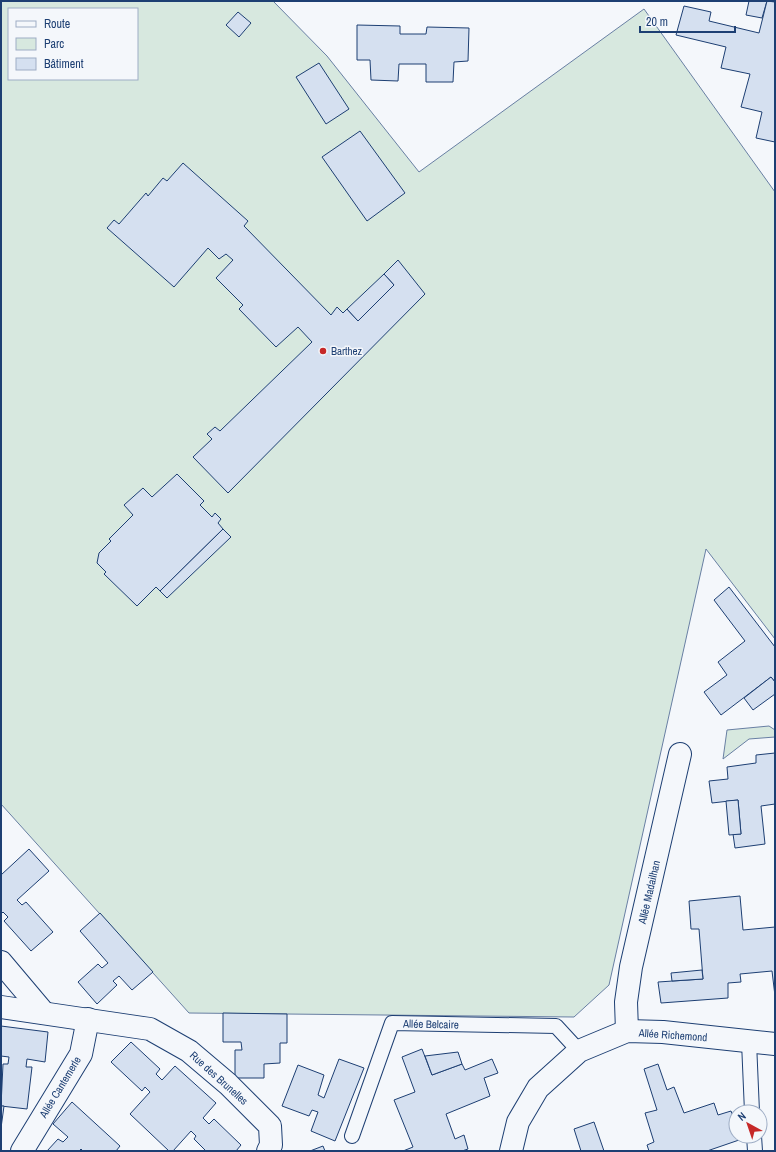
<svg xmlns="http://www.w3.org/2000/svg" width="776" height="1152" viewBox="0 0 776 1152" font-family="'Archivo Narrow',sans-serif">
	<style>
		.green { fill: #d7e8df; stroke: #687fa3; fill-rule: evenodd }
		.building { fill: #d5e0f0; stroke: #1d3f73 }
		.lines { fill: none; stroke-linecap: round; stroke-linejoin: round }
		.lane-casing { stroke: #1d3f73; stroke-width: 16 }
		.street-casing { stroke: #1d3f73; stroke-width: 24 }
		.lane { stroke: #f4f7fb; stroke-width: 14 }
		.street { stroke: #f4f7fb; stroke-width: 22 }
		.poi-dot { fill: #c62828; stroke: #f4f7fb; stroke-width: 1.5 }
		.labels { text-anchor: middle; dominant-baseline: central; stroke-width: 3; stroke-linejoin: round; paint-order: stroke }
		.poi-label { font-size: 11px; fill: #1d3f73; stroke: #f4f7fb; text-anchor: start }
		.street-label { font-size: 11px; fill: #1d3f73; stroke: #f4f7fb }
	</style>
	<rect width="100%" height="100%" fill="#f4f7fb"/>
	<g class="green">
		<path d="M1 1H273L327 56 419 172 644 9 775 192V639L706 549 609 985 574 1017 189 1013 1 804ZM9 9H137V79H9Z"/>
		<polygon points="769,726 775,730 775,737 749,739 723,759 727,730"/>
	</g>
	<g class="building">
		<polygon points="749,1 767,1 762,18 746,15"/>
		<polygon points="767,1 775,2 775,142 756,138 762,112 741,107 750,74 721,68 726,47 676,35 684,6 711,12 709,21 759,33"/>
		<polygon points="238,12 251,23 239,37 226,25"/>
		<polygon points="357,25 400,26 400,34 426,34 427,27 469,28 468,61 454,62 453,82 426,82 426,64 399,64 398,81 371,80 370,60 357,60"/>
		<polygon points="319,63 349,109 326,124 296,77"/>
		<polygon points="360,131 405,193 367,221 322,157"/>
		<polygon points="183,163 248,221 244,226 331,315 337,307 343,313 347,309 358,321 394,285 384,274 398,260 425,294 228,493 193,457 212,439 207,434 215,427 220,431 312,342 298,327 276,347 239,309 243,305 216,278 233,260 226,254 219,259 208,248 174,287 107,228 114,220 119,224 146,193 148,196 163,178 167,181"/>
		<polygon points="384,274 394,285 358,321 347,309"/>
		<polygon points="177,474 204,501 200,505 212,517 215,513 221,519 218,523 223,529 160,591 156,587 137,606 104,574 106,572 97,563 99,553 111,541 109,539 133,515 124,505 143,488 152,497"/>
		<polygon points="223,529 231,537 167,598 160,591"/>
		<polygon points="729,587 775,647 775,682 771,677 721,715 704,692 727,675 718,662 745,641 714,600"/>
		<polygon points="771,677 775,682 775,694 753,710 744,698"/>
		<polygon points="775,753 775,804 761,806 765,844 735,848 733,834 741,834 738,800 712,803 709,781 728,779 727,767 756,763 756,755"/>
		<polygon points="738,800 741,834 729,835 726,801"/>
		<polygon points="29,849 49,871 17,900 22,905 26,902 53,932 31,951 4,921 8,917 3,912 1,914 1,875"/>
		<polygon points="740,896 743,930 775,927 775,996 772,971 740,974 741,982 728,983 728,998 661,1003 658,982 703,979 699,929 691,929 689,901"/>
		<polygon points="100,913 153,972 132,990 119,976 113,981 117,985 97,1004 78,982 98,964 102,968 108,963 80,931"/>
		<polygon points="702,970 703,979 672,981 671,973"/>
		<polygon points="223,1013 287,1014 287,1043 280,1043 280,1063 264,1064 264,1078 235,1078 235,1050 242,1050 241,1042 223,1042"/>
		<polygon points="1,1026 48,1032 45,1062 27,1059 26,1067 32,1067 27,1109 1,1106 3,1064 8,1064 9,1057 1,1056"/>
		<polygon points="131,1042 160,1069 156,1074 162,1080 175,1066 216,1103 203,1118 209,1124 214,1119 241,1145 236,1151 206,1151 194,1139 196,1136 191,1131 173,1151 169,1151 130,1114 150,1092 145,1087 142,1091 111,1062"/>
		<polygon points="422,1049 432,1075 462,1064 465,1070 492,1059 498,1073 484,1078 490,1096 446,1114 455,1139 464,1135 468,1149 462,1151 403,1151 413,1147 394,1100 415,1092 402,1057"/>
		<polygon points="458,1052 462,1064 432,1075 425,1056"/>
		<polygon points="339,1059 364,1068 335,1141 311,1131 318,1112 312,1110 309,1116 282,1106 298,1065 324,1075 318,1095 324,1098"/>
		<polygon points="658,1064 667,1090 674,1087 684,1113 714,1103 718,1115 731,1111 736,1124 736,1136 741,1136 742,1139 707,1151 649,1151 647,1145 654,1142 645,1113 657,1110 644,1069"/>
		<polygon points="72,1102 120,1146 116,1151 83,1151 81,1149 79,1151 47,1151 58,1139 63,1142 68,1137 53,1124"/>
		<polygon points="1,1106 4,1106 1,1128"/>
		<polygon points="594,1122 604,1151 581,1151 574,1129"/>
		<polygon points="323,1146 325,1151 310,1151"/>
	</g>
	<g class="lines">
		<defs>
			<g id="lane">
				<polyline points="749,1042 752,1112"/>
				<polyline points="352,1136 392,1023 556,1026 579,1051"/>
				<polyline points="754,1136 755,1151"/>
			</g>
			<g id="street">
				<polyline points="1,962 44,1013"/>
				<polyline points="1,1007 150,1029 189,1051 228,1084 270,1126 271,1145 268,1151"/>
				<polyline points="627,1031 626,1002 631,967 680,754"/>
				<polyline points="22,1151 81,1054 88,1019"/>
				<polyline points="511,1151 518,1122 538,1088 579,1051 627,1031 663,1032 775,1044"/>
			</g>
		</defs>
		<use href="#lane" class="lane-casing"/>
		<use href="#street" class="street-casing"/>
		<use href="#lane" class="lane"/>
		<use href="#street" class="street"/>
	</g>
	<circle class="poi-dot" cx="323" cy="351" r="4"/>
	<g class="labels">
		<g class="poi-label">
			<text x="331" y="351">Barthez</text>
		</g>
		<g class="street-label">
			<text transform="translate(649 892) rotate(-77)">Allée Madailhan</text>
			<text transform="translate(431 1024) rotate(1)">Allée Belcaire</text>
			<text transform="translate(673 1035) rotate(4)">Allée Richemond</text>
			<text transform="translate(219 1078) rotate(42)">Rue des Brunelles</text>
			<text transform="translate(60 1087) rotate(-59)">Allée Cantemerle</text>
		</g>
	</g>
	<rect width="776" height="1152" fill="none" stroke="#1d3f73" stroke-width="4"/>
	<rect x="8" y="8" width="130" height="72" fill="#f4f7fb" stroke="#9eadc5"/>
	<rect x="16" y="21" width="20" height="6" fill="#f4f7fb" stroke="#9eadc5"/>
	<text x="44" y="28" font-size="12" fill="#1d3f73">Route</text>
	<rect x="16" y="38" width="20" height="12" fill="#d7e8df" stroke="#9eadc5"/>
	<text x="44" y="48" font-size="12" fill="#1d3f73">Parc</text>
	<rect x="16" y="58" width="20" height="12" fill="#d5e0f0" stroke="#9eadc5"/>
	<text x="44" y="68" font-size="12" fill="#1d3f73">Bâtiment</text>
	<g transform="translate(748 1124) rotate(320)"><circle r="19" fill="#f4f7fb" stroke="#9eadc5"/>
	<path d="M0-3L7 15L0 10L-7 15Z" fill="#c62828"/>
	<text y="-6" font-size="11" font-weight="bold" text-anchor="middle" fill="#1d3f73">N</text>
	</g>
	<path d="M640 26v6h95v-6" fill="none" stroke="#1d3f73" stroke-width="2"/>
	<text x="646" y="26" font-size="12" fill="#1d3f73" stroke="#f4f7fb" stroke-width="3" paint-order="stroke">20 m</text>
</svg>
